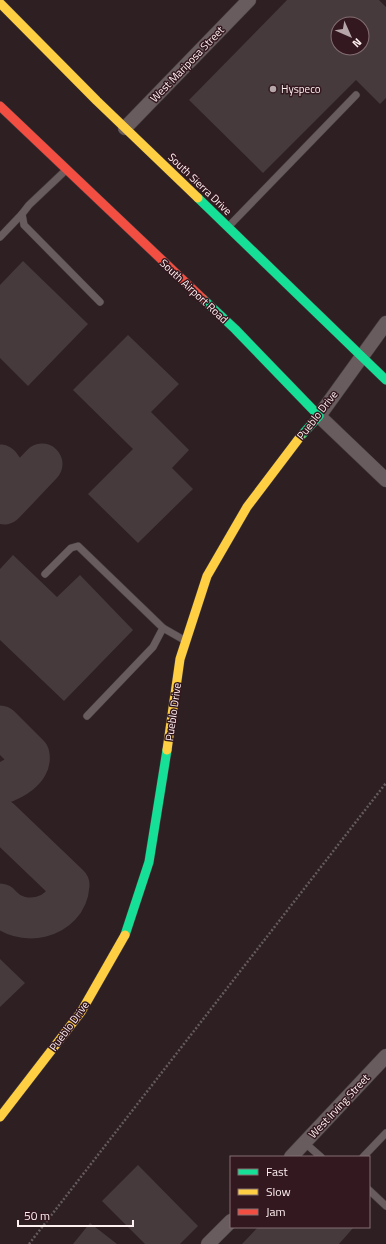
<svg xmlns="http://www.w3.org/2000/svg" width="386" height="1244" viewBox="0 0 386 1244" font-family="'Titillium Web',sans-serif">
	<style>
		.lines { fill: none; stroke-linecap: round; stroke-linejoin: round }
		.taxiway { stroke: #483b3e; stroke-width: 41 }
		.building { fill: #463a3c; fill-rule: evenodd }
		.lane-casing { stroke: #463b3d; stroke-width: 8 }
		.street-casing { stroke: #463b3d; stroke-width: 15 }
		.fast-casing { stroke: #463b3d; stroke-width: 10 }
		.slow-casing { stroke: #463b3d; stroke-width: 10 }
		.jam-casing { stroke: #463b3d; stroke-width: 10 }
		.path { stroke: #655b5e; stroke-width: 2.5; stroke-dasharray: 2 2; stroke-linecap: butt }
		.lane { stroke: #685c5e; stroke-width: 7 }
		.street { stroke: #685c5e; stroke-width: 14 }
		.fast { stroke: #16e098; stroke-width: 9 }
		.slow { stroke: #ffcf43; stroke-width: 9 }
		.jam { stroke: #f24e42; stroke-width: 9 }
		.poi-dot { fill: #b5a6a9; stroke: #33191f; stroke-width: 1.5 }
		.labels { text-anchor: middle; dominant-baseline: central; stroke-width: 3; stroke-linejoin: round; paint-order: stroke }
		.street-label { font-size: 11px; fill: #feeff1; stroke: #33191f }
		.poi-label { font-size: 11px; fill: #feeff1; stroke: #33191f; text-anchor: start }
	</style>
	<rect width="100%" height="100%" fill="#2d1f22"/>
	<g class="lines">
		<g class="taxiway">
			<path d="M0 465C9 476 9 491 4 504L42 464"/>
			<path d="M0 726 29 755C32 770 12 780 0 784"/>
			<path d="M0 819 69 885C67 919 20 929 0 904"/>
		</g>
	</g>
	<g class="building">
		<path d="M287 0H379L386 7V98L380 104 356 80 263 173 189 100ZM338 24H362V48H338Z"/>
		<polygon points="23,261 88,324 28,386 0,358 0,285"/>
		<polygon points="128,335 179,384 151,412 189,450 172,468 193,489 138,543 88,494 133,449 73,390"/>
		<polygon points="13,555 57,597 80,575 133,630 64,701 0,640 0,569"/>
		<polygon points="0,959 25,983 0,1007"/>
		<polygon points="138,1165 198,1226 180,1244 145,1244 102,1201"/>
		<polygon points="90,1223 117,1244 73,1244"/>
		<polygon points="258,1227 354,1227 339,1244 242,1244"/>
	</g>
	<g class="lines">
		<defs>
			<g id="lane">
				<polyline points="66,170 29,205 22,214 24,225 100,302"/>
				<polyline points="229,226 356,95"/>
				<polyline points="0,237 22,214"/>
				<polyline points="45,574 71,548 78,546 163,628 184,640"/>
				<polyline points="87,716 153,647 163,628"/>
				<polyline points="305,1143 321,1157"/>
				<polyline points="363,1157 386,1133"/>
				<polyline points="369,1190 386,1206"/>
			</g>
			<g id="street">
				<polyline points="125,128 249,0"/>
				<polyline points="386,323 319,416 386,480"/>
				<polyline points="291,1157 386,1056"/>
				<polyline points="208,1244 231,1221"/>
			</g>
			<g id="fast">
				<polyline points="198,198 386,380"/>
				<polyline points="203,299 235,329 319,416 300,437"/>
				<polyline points="125,935 149,862 167,750"/>
			</g>
			<g id="slow">
				<polyline points="0,3 97,101 198,198"/>
				<polyline points="167,750 180,659 207,576 247,507 300,437"/>
				<polyline points="0,1117 81,1012 125,935"/>
			</g>
			<polyline id="jam" points="0,106 203,299"/>
		</defs>
		<use href="#lane" class="lane-casing"/>
		<use href="#street" class="street-casing"/>
		<use href="#fast" class="fast-casing"/>
		<use href="#slow" class="slow-casing"/>
		<use href="#jam" class="jam-casing"/>
		<polyline class="path" points="29,1244 386,783"/>
		<use href="#lane" class="lane"/>
		<use href="#street" class="street"/>
		<use href="#fast" class="fast"/>
		<use href="#slow" class="slow"/>
		<use href="#jam" class="jam"/>
	</g>
	<circle class="poi-dot" cx="273" cy="89" r="4"/>
	<g class="labels">
		<g class="street-label">
			<text transform="translate(187 64) rotate(-46)">West Mariposa Street</text>
			<text transform="translate(200 184) rotate(44)">South Sierra Drive</text>
			<text transform="translate(194 291) rotate(43)">South Airport Road</text>
			<text transform="translate(317 415) rotate(-52)">Pueblo Drive</text>
			<text transform="translate(173 712) rotate(-82)">Pueblo Drive</text>
			<text transform="translate(69 1026) rotate(-54)">Pueblo Drive</text>
			<text transform="translate(339 1106) rotate(-47)">West Irving Street</text>
		</g>
		<g class="poi-label">
			<text x="281" y="89">Hyspeco</text>
		</g>
	</g>
	<rect x="230" y="1156" width="140" height="72" fill="#33191f" stroke="#846f73"/>
	<rect x="238" y="1169" width="20" height="6" fill="#16e098" stroke="#846f73"/>
	<text x="266" y="1176" font-size="12" fill="#feeff1">Fast</text>
	<rect x="238" y="1189" width="20" height="6" fill="#ffcf43" stroke="#846f73"/>
	<text x="266" y="1196" font-size="12" fill="#feeff1">Slow</text>
	<rect x="238" y="1209" width="20" height="6" fill="#f24e42" stroke="#846f73"/>
	<text x="266" y="1216" font-size="12" fill="#feeff1">Jam</text>
	<g transform="translate(350 36) rotate(135)"><circle r="19" fill="#33191f" stroke="#846f73"/>
	<path d="M0-3L7 15L0 10L-7 15Z" fill="#b5a6a9"/>
	<text y="-6" font-size="11" font-weight="bold" text-anchor="middle" fill="#feeff1">N</text>
	</g>
	<path d="M18 1220v6h115v-6" fill="none" stroke="#feeff1" stroke-width="2"/>
	<text x="24" y="1220" font-size="12" fill="#feeff1" stroke="#33191f" stroke-width="3" paint-order="stroke">50 m</text>
</svg>
